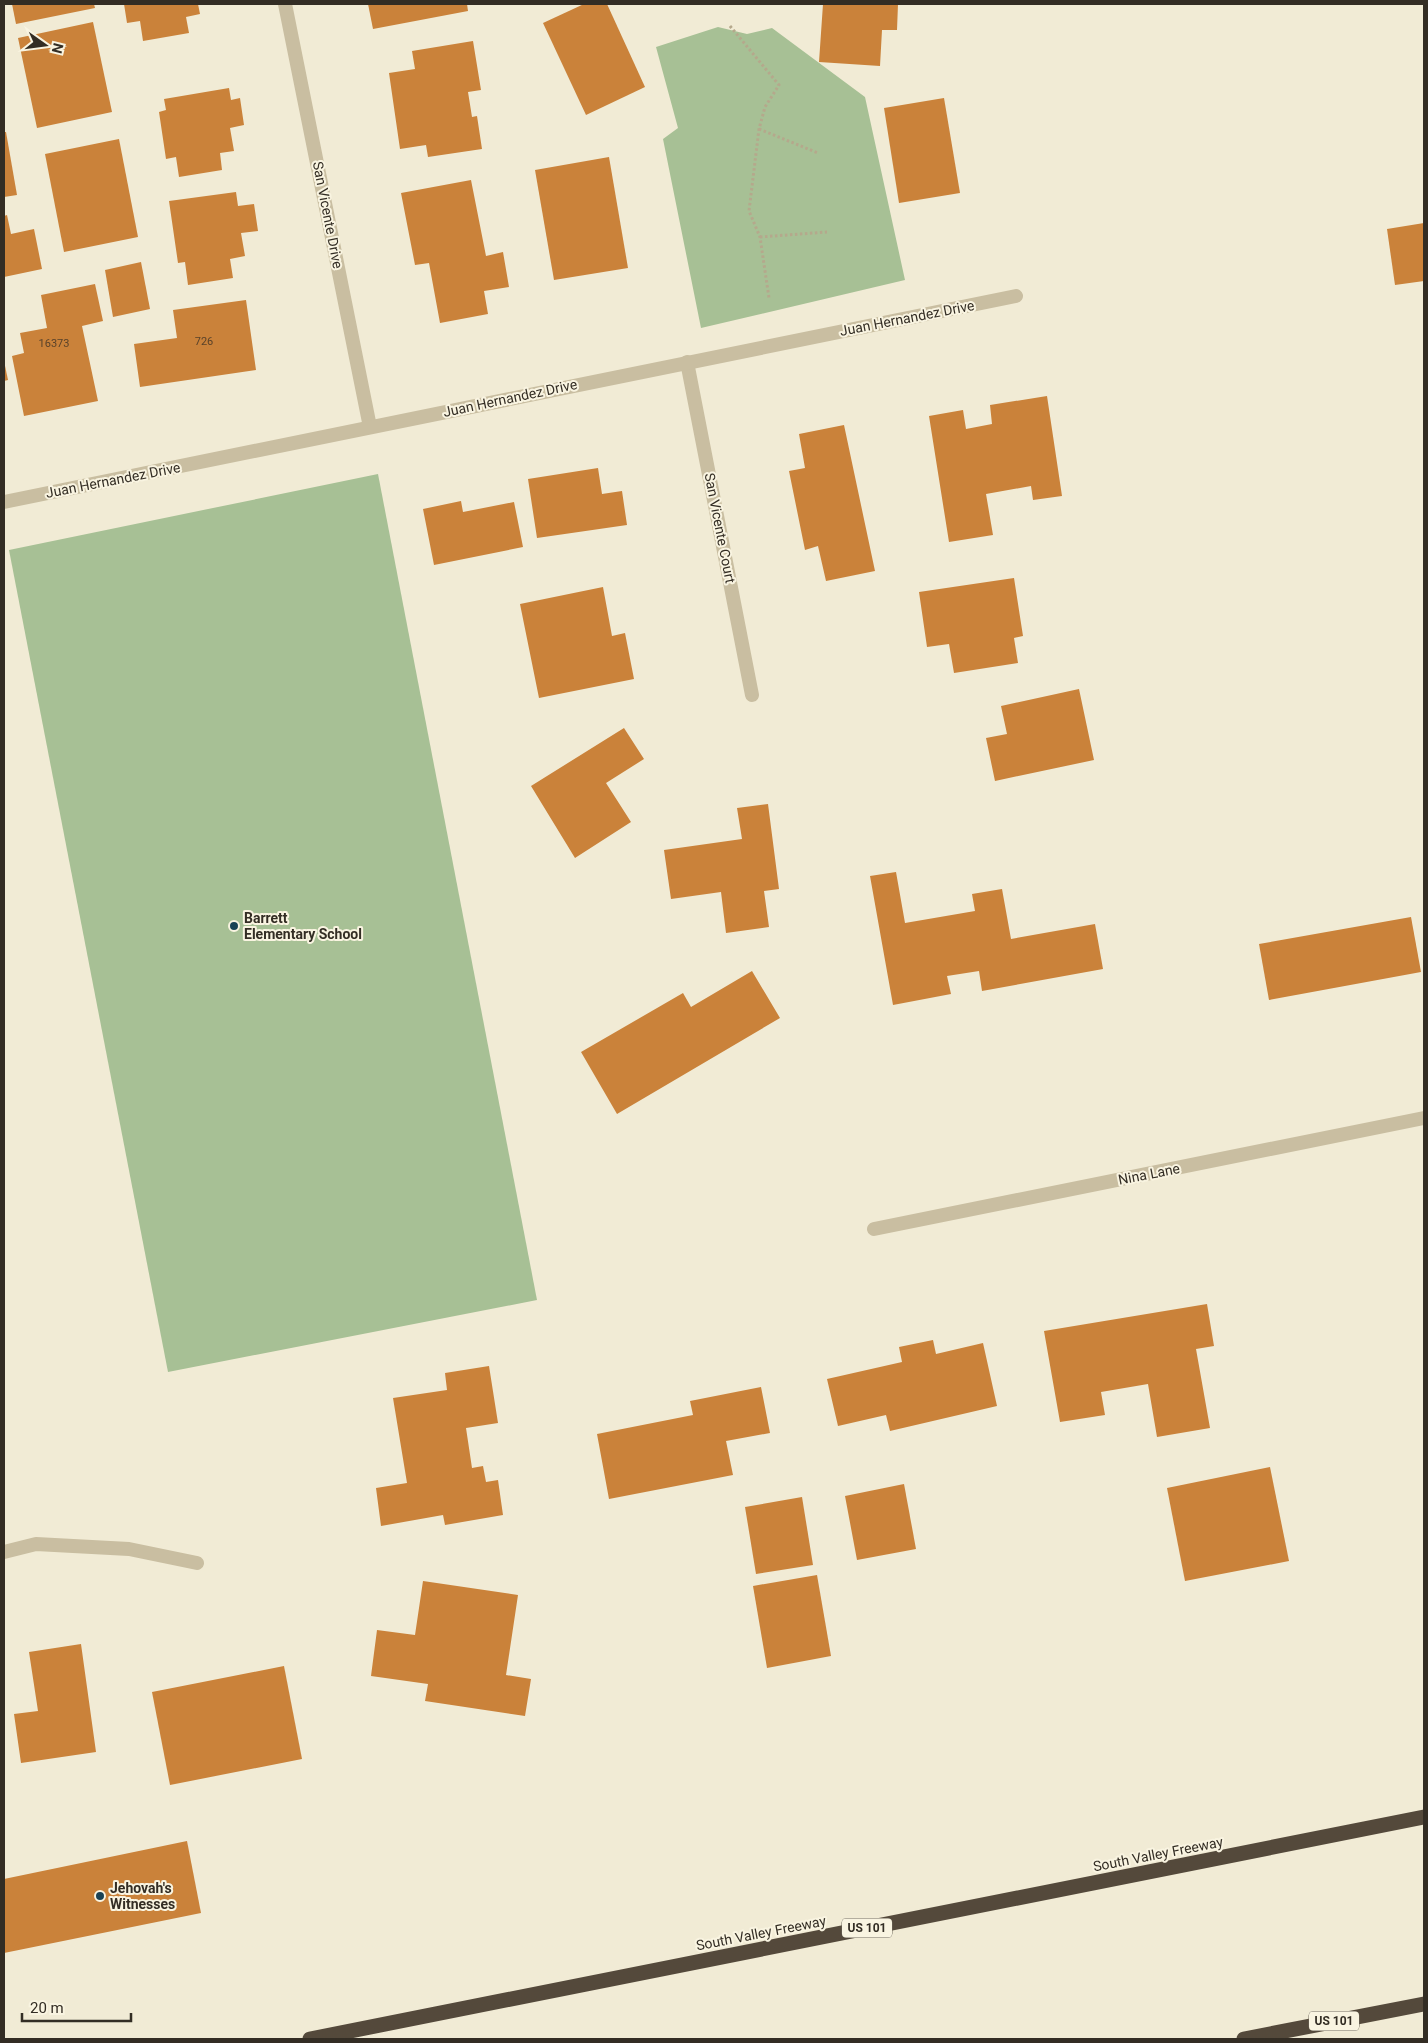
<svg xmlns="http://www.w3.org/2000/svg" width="1428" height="2043" viewBox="0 0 1428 2043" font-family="Roboto,sans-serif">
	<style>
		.green { fill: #a7c095 }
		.building { fill: #ca823a }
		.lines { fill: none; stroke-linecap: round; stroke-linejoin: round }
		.path { stroke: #b5a88c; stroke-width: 3; stroke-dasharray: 2.5 2.5; stroke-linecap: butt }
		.minor { stroke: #c9bea1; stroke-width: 14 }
		.motorway { stroke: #54493b; stroke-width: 15 }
		.poi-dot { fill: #194255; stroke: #f9f4e1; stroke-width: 2 }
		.labels { text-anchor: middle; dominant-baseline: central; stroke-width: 4; stroke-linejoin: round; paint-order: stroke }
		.number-label { font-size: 11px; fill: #59422a }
		.shield { fill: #f9f4e1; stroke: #6e695d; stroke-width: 1 }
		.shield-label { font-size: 12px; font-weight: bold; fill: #332d24 }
		.street-label { font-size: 14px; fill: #332d24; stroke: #f9f4e1 }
		.poi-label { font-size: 14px; font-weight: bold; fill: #332d24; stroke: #f9f4e1; text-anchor: start }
	</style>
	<rect width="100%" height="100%" fill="#f1ebd5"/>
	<g class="green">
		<polygon points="718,27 747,34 772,28 865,97 905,280 701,328 663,139 678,128 656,47"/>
		<polygon points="378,474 537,1300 168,1372 9,550"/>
	</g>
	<g class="building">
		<polygon points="12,4 94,4 95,8 16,24"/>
		<polygon points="124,4 198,4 200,14 186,17 189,33 143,41 140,21 127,23"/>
		<polygon points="368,4 467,4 468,11 373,29"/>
		<polygon points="584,4 607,4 645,87 586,115 543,23"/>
		<polygon points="823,4 898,4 897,30 882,30 880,66 819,62"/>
		<polygon points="93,22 112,112 37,128 18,38"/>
		<polygon points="473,41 481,90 468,92 472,117 477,116 482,149 428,157 426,145 400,149 389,73 415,69 412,51"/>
		<polygon points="229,88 231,100 240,98 244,125 230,128 234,151 220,153 222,170 179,177 176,157 166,159 159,112 166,110 164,99"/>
		<polygon points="944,98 960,193 899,203 884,108"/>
		<polygon points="4,132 6,132 17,195 4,197"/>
		<polygon points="119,139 138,237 64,252 45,154"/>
		<polygon points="609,157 628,268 554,280 535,170"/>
		<polygon points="471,180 486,256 503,252 509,287 484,291 488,314 440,323 429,263 415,265 401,193"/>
		<polygon points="236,192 238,206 254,204 258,231 241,233 245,256 230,259 233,278 188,285 185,262 178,263 169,201"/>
		<polygon points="7,215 11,234 34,229 42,269 4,277 4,216"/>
		<polygon points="1424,223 1424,281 1395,285 1387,229"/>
		<polygon points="141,262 150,309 113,317 105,270"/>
		<polygon points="95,284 103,321 82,326 98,401 24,416 12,356 24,353 20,333 47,328 41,295"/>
		<polygon points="246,300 256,370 140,387 134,344 177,338 173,310"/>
		<polygon points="4,361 8,380 4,381"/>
		<polygon points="1047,396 1062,496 1033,500 1031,486 986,494 993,535 949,542 929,416 963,410 966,429 992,424 990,405"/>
		<polygon points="844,425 875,571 826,581 818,546 805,550 789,471 805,468 799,434"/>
		<polygon points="598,468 602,494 622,491 627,525 537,538 528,479"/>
		<polygon points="461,501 463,512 514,502 523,547 434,565 423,509"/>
		<polygon points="1014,578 1023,636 1014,638 1018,663 954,673 949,644 927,647 919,592"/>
		<polygon points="603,587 612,636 625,633 634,679 539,698 520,604"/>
		<polygon points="1079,689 1094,760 995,781 986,738 1007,734 1001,706"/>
		<polygon points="624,728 644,759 606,783 631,822 575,858 531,786"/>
		<polygon points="768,804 779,889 764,891 769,927 726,933 721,892 671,899 664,850 742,839 737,808"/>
		<polygon points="896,872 905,923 975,911 972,894 1002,889 1011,939 1095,924 1103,969 982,991 979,971 947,976 951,994 893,1005 870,876"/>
		<polygon points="1411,917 1421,972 1269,1000 1259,944"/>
		<polygon points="752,971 780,1018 617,1114 581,1052 683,993 691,1007"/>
		<polygon points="1207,1304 1214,1346 1196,1349 1210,1428 1157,1437 1148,1384 1101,1392 1105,1415 1060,1422 1044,1331"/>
		<polygon points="933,1340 936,1354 983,1343 997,1406 890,1431 886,1415 838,1426 827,1379 902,1362 899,1347"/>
		<polygon points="489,1366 498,1423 466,1428 472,1468 483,1466 486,1482 498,1480 503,1515 445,1525 443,1515 381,1526 376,1488 407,1483 393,1398 447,1390 445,1373"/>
		<polygon points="761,1387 770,1433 726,1441 733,1475 609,1499 597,1434 693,1415 690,1401"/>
		<polygon points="1270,1467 1289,1561 1185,1581 1167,1488"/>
		<polygon points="904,1484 916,1549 857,1560 845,1496"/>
		<polygon points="802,1497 813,1565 756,1574 745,1507"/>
		<polygon points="817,1575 831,1656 767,1668 753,1586"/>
		<polygon points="423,1581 518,1595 506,1675 531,1679 525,1716 425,1701 428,1684 371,1676 377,1630 415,1635"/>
		<polygon points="81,1644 96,1752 21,1763 14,1714 38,1711 29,1652"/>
		<polygon points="284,1666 302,1759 170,1785 152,1692"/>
		<polygon points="187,1841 201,1913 4,1953 4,1879"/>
	</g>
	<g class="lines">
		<g class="path">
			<polyline points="730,26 779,85 765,107 759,129 749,211 760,237 769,298"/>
			<polyline points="759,129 818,153"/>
			<polyline points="760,237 827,232"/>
		</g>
		<g class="minor">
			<polyline points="285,4 370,427"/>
			<polyline points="687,362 752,695"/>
			<polyline points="4,502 1016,296"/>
			<polyline points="874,1229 1424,1118"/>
			<polyline points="4,1552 36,1544 129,1549 197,1563"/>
		</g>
		<g class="motorway">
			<polyline points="310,2039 1424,1817"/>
			<polyline points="1244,2039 1424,2004"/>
		</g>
	</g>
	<g class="poi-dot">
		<circle cx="234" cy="926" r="5"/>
		<circle cx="100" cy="1896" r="5"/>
	</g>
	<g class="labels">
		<g class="number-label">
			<text x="204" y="341">726</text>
			<text x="54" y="343">16373</text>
		</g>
		<g class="shield">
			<rect x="842" y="1918.5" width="50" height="19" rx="4"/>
			<rect x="1309" y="2011.5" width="50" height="19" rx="4"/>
		</g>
		<g class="shield-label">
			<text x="867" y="1928">US 101</text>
			<text x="1334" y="2021">US 101</text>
		</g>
		<g class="street-label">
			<text transform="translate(328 215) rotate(79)">San Vicente Drive</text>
			<text transform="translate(907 318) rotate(-11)">Juan Hernandez Drive</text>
			<text transform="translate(510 398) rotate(-12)">Juan Hernandez Drive</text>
			<text transform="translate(113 480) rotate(-11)">Juan Hernandez Drive</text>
			<text transform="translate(720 528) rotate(79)">San Vicente Court</text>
			<text transform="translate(1149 1174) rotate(-11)">Nina Lane</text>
			<text transform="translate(1158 1854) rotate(-11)">South Valley Freeway</text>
			<text transform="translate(761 1933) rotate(-11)">South Valley Freeway</text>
		</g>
		<g class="poi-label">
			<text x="244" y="918">Barrett<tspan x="244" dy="16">Elementary School</tspan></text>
			<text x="110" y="1888">Jehovah's<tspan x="110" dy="16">Witnesses</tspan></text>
		</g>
	</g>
	<rect width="1428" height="2043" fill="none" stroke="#332d24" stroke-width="10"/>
	<g transform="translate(45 45) rotate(104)" stroke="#f9f4e1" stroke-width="4" paint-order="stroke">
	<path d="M0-4L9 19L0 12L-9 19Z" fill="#332d24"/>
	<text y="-8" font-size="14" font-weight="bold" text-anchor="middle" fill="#332d24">N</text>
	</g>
	<path d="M22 2013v8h109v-8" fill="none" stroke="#332d24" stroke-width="2.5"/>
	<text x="30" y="2013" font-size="15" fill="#332d24" stroke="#f9f4e1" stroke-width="4" paint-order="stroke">20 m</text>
</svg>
